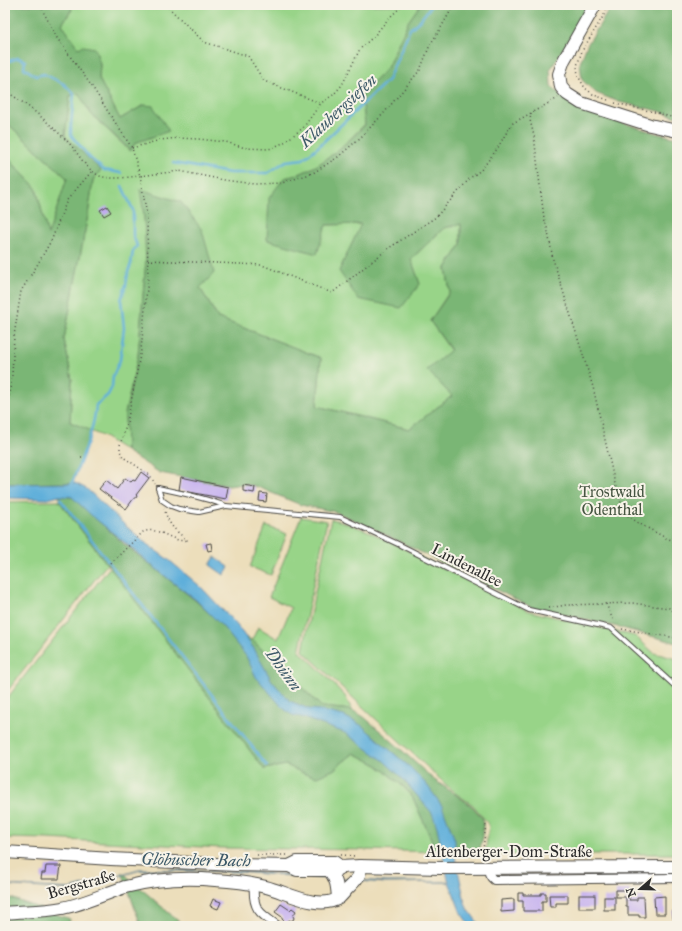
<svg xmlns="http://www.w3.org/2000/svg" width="682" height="931" viewBox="0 0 682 931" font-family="'IM FELL Great Primer',serif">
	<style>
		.green { fill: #98d488; stroke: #62805a }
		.forest { fill: #7ab674; stroke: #527050 }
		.water { fill: #5fafda; stroke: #456d82 }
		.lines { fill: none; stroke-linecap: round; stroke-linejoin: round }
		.stream { stroke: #5fafda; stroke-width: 2.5 }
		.building { fill: #c0a9f0 }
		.lane-casing { stroke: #484641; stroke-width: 6 }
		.street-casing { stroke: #484641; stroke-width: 10 }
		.secondary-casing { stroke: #484641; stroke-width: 14 }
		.path { stroke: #484641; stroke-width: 1.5; stroke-dasharray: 1 3; stroke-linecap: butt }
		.lane { stroke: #fff; stroke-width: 4 }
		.street { stroke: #fff; stroke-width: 8 }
		.secondary { stroke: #fff; stroke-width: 12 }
		.labels { text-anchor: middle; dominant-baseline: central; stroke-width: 4; stroke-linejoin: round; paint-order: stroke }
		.park-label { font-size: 16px; fill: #465542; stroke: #f7f3e8 }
		.street-label { font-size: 16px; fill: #2b2b2b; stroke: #f7f3e8 }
		.water-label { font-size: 17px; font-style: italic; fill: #3d5968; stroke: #f7f3e8 }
	</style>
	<rect width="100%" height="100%" fill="#f7f3e8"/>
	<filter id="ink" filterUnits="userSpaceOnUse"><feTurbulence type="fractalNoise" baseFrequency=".025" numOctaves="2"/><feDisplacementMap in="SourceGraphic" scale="8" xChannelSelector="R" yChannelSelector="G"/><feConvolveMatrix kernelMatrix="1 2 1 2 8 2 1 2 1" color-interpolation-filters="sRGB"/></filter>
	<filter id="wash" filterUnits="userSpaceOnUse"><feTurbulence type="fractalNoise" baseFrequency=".012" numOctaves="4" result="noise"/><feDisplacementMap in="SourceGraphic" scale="16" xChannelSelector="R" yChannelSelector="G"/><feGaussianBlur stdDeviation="0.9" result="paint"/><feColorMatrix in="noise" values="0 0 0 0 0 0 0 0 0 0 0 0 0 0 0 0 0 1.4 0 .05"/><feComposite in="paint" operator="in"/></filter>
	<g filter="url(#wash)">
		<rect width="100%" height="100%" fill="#ecdebb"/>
		<g class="green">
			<path d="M69 5H420L408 22 387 68 362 94 365 124C345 144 326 164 299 174 294 176 289 177 284 178L326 225 361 224 420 284 411 259 444 228 461 224V245L446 268 450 291 430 321 451 351 428 370 452 396 409 429 317 406 321 358 218 318 141 189 144 216 146 260 138 356 125 414 126 451 104 437 70 422 72 380 64 339 88 215 93 180 100 170 65 136 70 96 78 92 91 114 130 151 135 143 168 131 144 105 120 119 99 79 100 64 78 49 62 24 72 10Z"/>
			<polygon points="5,121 67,178 48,236 36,188 5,155"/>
			<polygon points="59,501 107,564 5,694 5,502"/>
			<polygon points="301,517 327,521 299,652 304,655 325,675 345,696 352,710 322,707 252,640 258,627 278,639 291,608 269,597"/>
			<polygon points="331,519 340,521 368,531 529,611 635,636 654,653 677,659 677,854 578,854 485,855 489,825 473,805 455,793 303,651 307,629"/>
			<polygon points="266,526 287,534 271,575 250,567"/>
			<polygon points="110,567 264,769 286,765 305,774 333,770 354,753 377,765 404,787 413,798 437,852 368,850 224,848 47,839 5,838 5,701"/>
		</g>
		<g class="forest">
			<polygon points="5,5 69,5 72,9 62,24 78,48 83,46 95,48 100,64 99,79 120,119 144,105 153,106 169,131 135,143 131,151 91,114 78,93 70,96 65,136 101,170 93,180 88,215 64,339 72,380 70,422 92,431 73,483 5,484 5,155 36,188 48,235 67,178 5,121"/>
			<path d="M420 5H591L550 70 551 86 569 102 587 111 601 116 659 134 677 138V643L618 627 531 607 372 528 336 512 301 505 255 486 243 484 229 486 160 473 126 451 125 414 138 356 146 260 144 216 140 189 181 202 202 230 214 273 200 288 218 318 321 358 317 406 409 429 452 396 427 370 451 350 430 321 450 292 446 268 461 245V224L444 228 411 259 420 284 401 308 358 299 339 271 361 224 326 225 317 254 267 240 269 198 284 178C289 177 294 176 299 174 326 164 345 144 365 125L362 94 387 68 408 22Z"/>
			<polygon points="612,5 677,5 677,117 659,111 619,102 596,93 582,80 580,63 587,45"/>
			<polygon points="59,496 72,497 124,544 196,601 225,628 252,640 322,707 352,710 364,717 393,742 433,779 472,806 483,819 483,837 478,856 437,852 413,798 404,787 377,765 354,753 333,770 317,777 305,774 286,765 264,769 59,501"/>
			<polygon points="122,872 184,926 141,926"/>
			<polygon points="5,896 70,919 69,926 5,926"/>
		</g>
		<g class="water">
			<polygon points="75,483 87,489 126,526 148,545 169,560 201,587 236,624 255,650 259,658 272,681 290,701 309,709 319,710 344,716 361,725 412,769 427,785 435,796 442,806 449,824 455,840 455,857 466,906 480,926 470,926 461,913 449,882 386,883 239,872 140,870 70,890 5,885 70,889 139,869 242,871 386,882 449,882 447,875 437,827 432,813 402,778 384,761 345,733 301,717 292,715 283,708 256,677 246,656 223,627 196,600 171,581 119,538 92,516 72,497 59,496 48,499 5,498 5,484"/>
			<polygon points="215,557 229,567 224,575 210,565"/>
		</g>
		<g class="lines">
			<g class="stream">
				<polyline points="5,59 9,61 18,58 25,61 24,68 36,76 44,74 64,84 74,94 71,125 71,135 90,158 104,170 121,173"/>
				<polyline points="173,163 230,173 268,173 286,161 303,159 318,147 388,80 410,29 420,20 432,5"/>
				<path d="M71 486C80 461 94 432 96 405L108 395 112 387 113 376 120 360 124 328 121 300 126 285 128 272 131 264 133 251 137 246 133 235V210L122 186"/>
				<polyline points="60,499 267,766"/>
			</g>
		</g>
		<g id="blocks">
			<g class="building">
				<polygon points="107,206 111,212 104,216 100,210"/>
				<polygon points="141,472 149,478 136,495 137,496 136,498 134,498 126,509 99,489 106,480 117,489 125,478 131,482 133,480 135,481"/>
				<polygon points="181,477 228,487 226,499 179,490"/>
				<polygon points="243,485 255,487 254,493 243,491"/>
				<polygon points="260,493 267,494 266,502 259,501"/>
				<polygon points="211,543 212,550 208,551 206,544"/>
				<polygon points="46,866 61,866 59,879 41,879 42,873 45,873"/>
				<polygon points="616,890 630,890 629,900 637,900 637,897 644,897 645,917 639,917 639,915 628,915 628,906 626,906 626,897 616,897"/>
				<polygon points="518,893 523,893 523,895 541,895 541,893 546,893 546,901 542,901 542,911 523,911 523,901 518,901"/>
				<polygon points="549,895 568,895 568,903 556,903 556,907 550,907"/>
				<rect x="579" y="895" width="16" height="13"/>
				<polygon points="665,896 665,914 655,914 654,897"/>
				<rect x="604" y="897" width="11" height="13"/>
				<polygon points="213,899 221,902 218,909 210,906"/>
				<polygon points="514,899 514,911 501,912 501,900"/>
				<polygon points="281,904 290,910 292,908 296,911 293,916 294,918 293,920 291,921 289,920 286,923 282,919 282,917 275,912"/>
				<rect x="673" y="911" width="4" height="7"/>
			</g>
		</g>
	</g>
	<g filter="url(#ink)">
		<use href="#blocks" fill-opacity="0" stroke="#484641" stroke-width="1"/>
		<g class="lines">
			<defs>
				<g id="lane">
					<path d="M158 488C181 493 204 497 226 506L340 517 398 544 529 610 611 628 677 688"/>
					<polyline points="158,488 162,500 171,506 179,509 199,512 226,506"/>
				</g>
				<g id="street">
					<path d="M488 868C488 873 489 876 494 880L677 878"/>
					<path d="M254 884C252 909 259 913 278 926"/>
				</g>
				<g id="secondary">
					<polyline points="595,5 564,60 559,74 561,87 567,94 581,103 650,125 677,131"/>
					<polyline points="5,852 111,859 236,865 289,866 297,870 336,870 341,867 360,866 441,868 677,867"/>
					<polyline points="289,866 297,862 334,862 341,867"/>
					<path d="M329 870C337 880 337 886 338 898"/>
					<path d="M5 913C24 911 43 912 62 908 84 904 104 894 125 887 156 879 183 877 215 880 232 881 250 883 266 887 286 892 319 911 339 898 342 895 345 892 347 889 351 885 357 880 359 875 360 873 360 869 360 866"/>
				</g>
			</defs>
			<use href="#lane" class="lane-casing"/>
			<use href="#street" class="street-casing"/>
			<use href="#secondary" class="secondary-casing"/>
			<g class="path">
				<polyline points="41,5 44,13 57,38 93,88 107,110 132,148 140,176 179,171 224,180 254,184 282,183 313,173 338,157 361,137 384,113 404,89 420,70 430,45 439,31 454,5"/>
				<polyline points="161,5 167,6 204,42 248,56 264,81 320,103"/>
				<path d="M5 91C28 104 50 124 69 143 79 154 86 170 100 176 112 180 128 177 140 176L147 215 148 278 141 350 127 423 120 445V451L123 457 150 475 155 484"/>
				<polyline points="608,100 594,95 585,88 578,76 577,66 582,51 610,5"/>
				<polyline points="615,103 658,113 677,119"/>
				<polyline points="531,113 530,120 534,136 544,218 547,227 553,259 593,387 615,484 622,506 627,515 640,524 666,538 677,542"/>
				<polyline points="132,148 160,140 179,138 198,139 226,142 245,148 269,149 283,143 303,128 321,103 333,95 342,85 360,49 374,36 389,18 403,5"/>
				<polyline points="148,260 262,265 332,293 389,248 436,217 470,178 481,170 497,149 508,130 513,123 558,98"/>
				<polyline points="5,407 9,397 12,375 14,336 21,291 36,267 52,239 67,200 92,171"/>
				<polyline points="81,457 83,457"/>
				<path d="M164 508C169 526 174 529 188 541"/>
				<path d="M111 563 143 532C155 527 166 536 178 540 181 541 185 540 188 541"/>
				<polyline points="606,604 614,622"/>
				<polyline points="549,608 566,605 632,603 669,608 677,613"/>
				<polyline points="622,629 677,638"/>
				<polyline points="253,855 287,855"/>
				<polyline points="341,855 355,856"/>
				<polyline points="482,858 486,824"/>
			</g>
			<use href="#lane" class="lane"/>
			<use href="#street" class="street"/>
			<use href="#secondary" class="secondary"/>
		</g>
	</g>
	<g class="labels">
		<g class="park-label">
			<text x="612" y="491">Trostwald<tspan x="612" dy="18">Odenthal</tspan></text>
		</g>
		<g class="street-label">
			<text transform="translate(467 565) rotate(27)">Lindenallee</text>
			<text x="509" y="851">Altenberger-Dom-Straße</text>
			<text transform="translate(81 884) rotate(-16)">Bergstraße</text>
		</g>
		<g class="water-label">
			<text transform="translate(338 111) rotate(-43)">Klaubergsiefen</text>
			<text transform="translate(283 669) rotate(54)">Dhünn</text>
			<text transform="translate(196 860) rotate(1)">Glöbuscher Bach</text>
		</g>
	</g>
	<rect width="682" height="931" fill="none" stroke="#f7f3e8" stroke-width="20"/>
	<g transform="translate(640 889) rotate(250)" stroke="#f7f3e8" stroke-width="3" paint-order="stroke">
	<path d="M0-3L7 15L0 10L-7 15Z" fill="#2b2b2b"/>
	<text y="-6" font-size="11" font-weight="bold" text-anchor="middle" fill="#2b2b2b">N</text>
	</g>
</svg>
